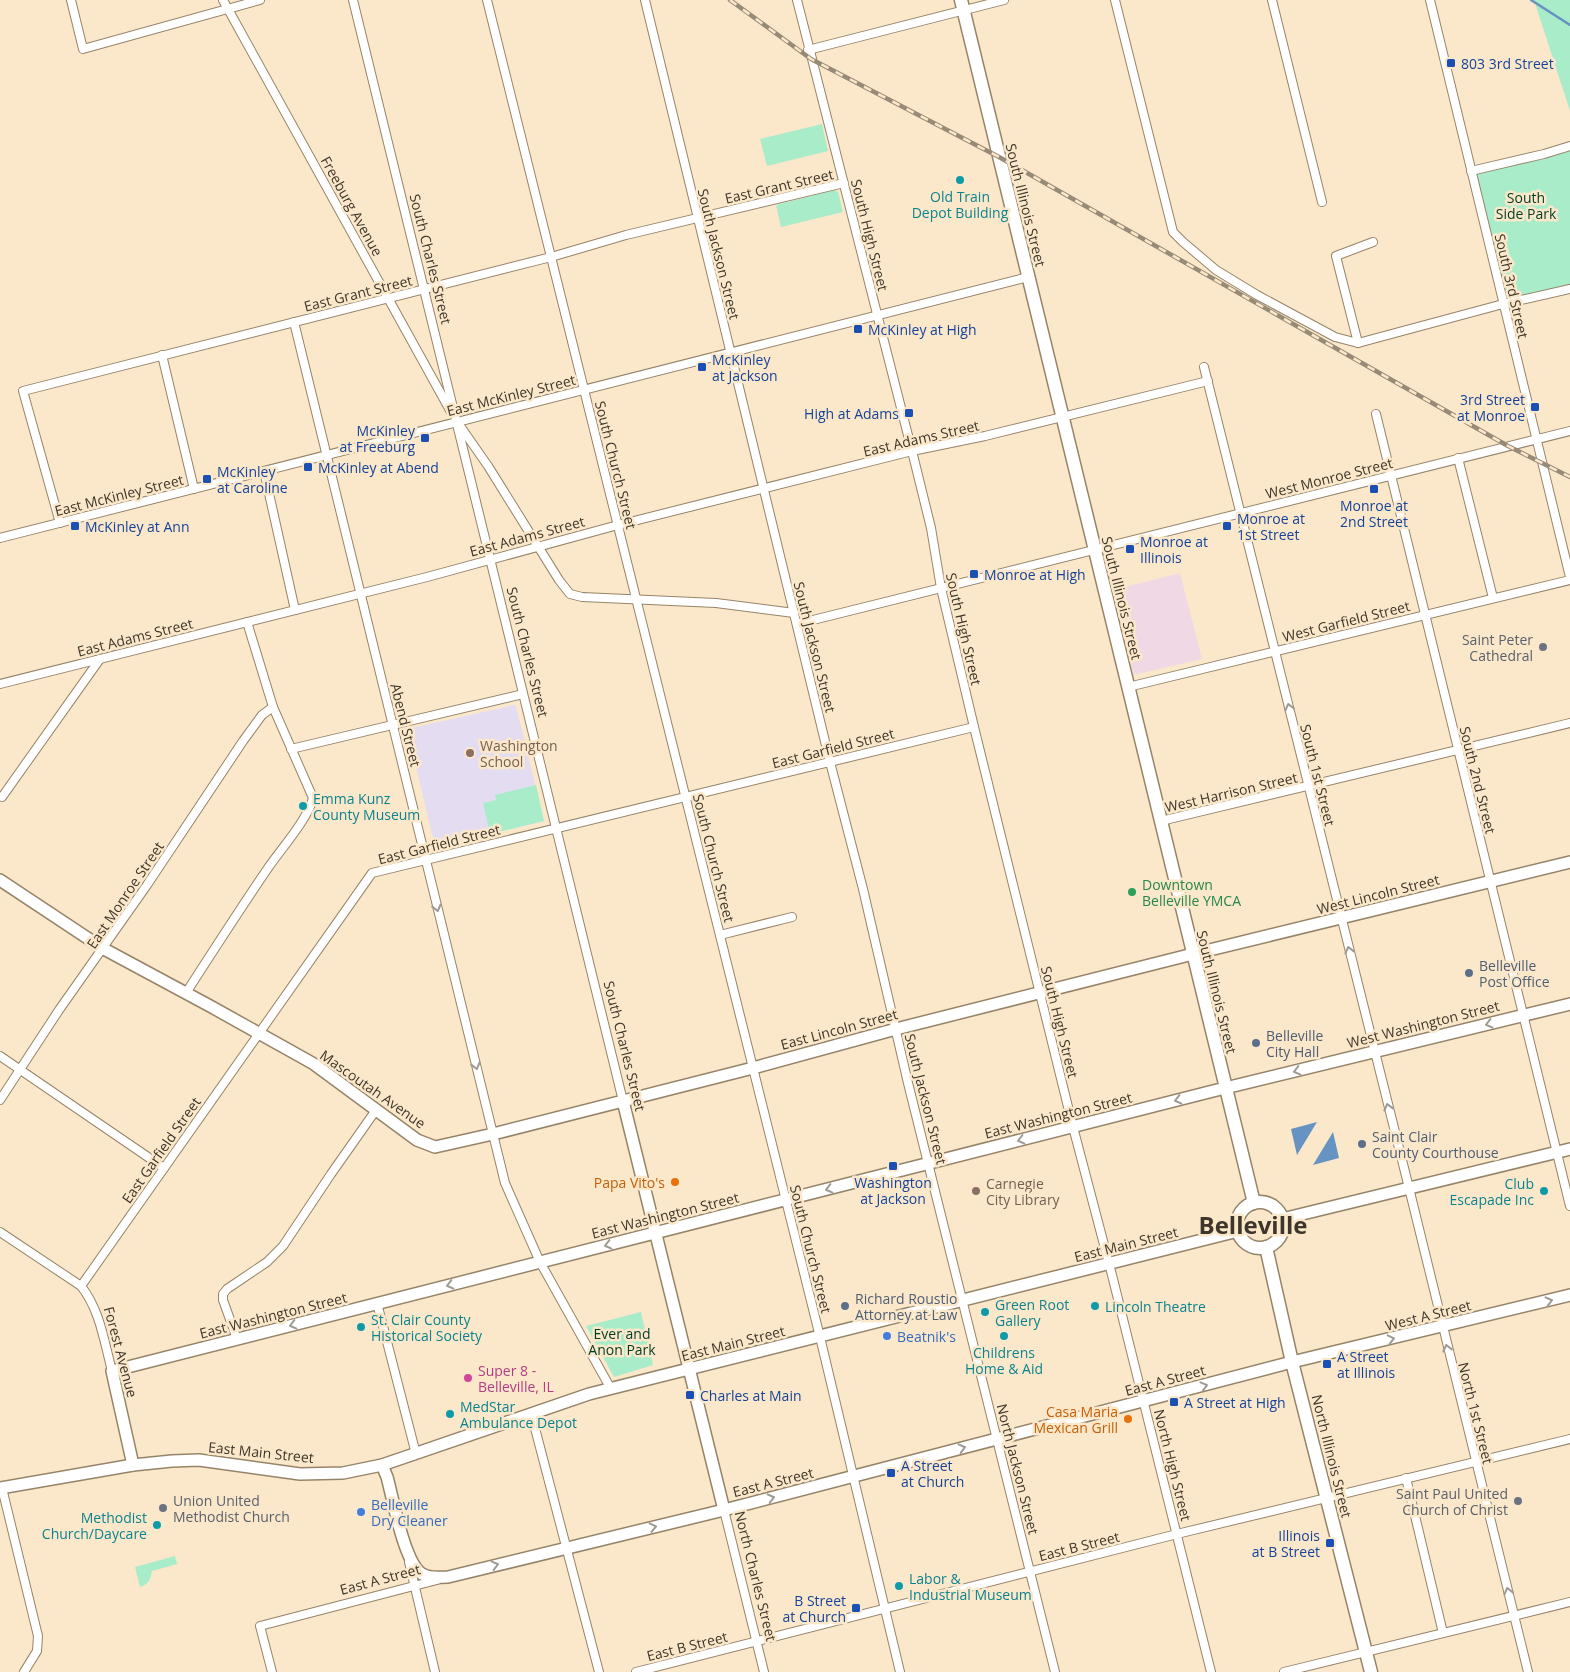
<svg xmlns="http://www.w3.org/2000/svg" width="1570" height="1672" viewBox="0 0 1570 1672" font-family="'Open Sans',sans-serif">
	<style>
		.commercial { fill: #f0d9e5 }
		.education { fill: #e4ddf2 }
		.green { fill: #a9ecc9 }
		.water { fill: #6693c2 }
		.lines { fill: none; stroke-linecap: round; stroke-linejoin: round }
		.stream { stroke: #6693c2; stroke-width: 2.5 }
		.street-casing { stroke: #968469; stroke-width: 10 }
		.secondary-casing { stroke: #968469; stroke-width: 14 }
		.primary-casing { stroke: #968469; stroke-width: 15 }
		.street { stroke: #fff; stroke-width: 8 }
		.secondary { stroke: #fff; stroke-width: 11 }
		.primary { stroke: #fff; stroke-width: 12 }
		.rail-casing { stroke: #978a76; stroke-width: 4.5 }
		.rail { stroke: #fbe8ca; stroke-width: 2.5; stroke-dasharray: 8; stroke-linecap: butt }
		.oneway { stroke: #9e9a94 }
		.transit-dot { fill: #1a4fb4; stroke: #fbe8ca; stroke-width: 2 }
		.culture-dot { fill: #0f9aa8; stroke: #fbe8ca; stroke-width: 2 }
		.worship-dot { fill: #6b7280; stroke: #fbe8ca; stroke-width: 2 }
		.education-dot { fill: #8d6e63; stroke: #fbe8ca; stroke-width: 2 }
		.leisure-dot { fill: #2e9e5b; stroke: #fbe8ca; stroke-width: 2 }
		.service-dot { fill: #5c6f8a; stroke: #fbe8ca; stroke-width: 2 }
		.food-dot { fill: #e8710a; stroke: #fbe8ca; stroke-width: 2 }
		.shop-dot { fill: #3f7fe0; stroke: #fbe8ca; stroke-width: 2 }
		.hotel-dot { fill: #d1479c; stroke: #fbe8ca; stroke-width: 2 }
		.labels { text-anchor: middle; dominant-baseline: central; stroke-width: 5; stroke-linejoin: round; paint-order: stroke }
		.transit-label { font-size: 14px; fill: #164399; stroke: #fbe8ca; text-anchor: start }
		.street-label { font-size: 14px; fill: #3e362a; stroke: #fbe8ca }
		.culture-label { font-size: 14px; fill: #0d838f; stroke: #fbe8ca; text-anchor: start }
		.park-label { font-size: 14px; fill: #003b25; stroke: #fbe8ca }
		.worship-label { font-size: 14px; fill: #5b616d; stroke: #fbe8ca; text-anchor: end }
		.education-label { font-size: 14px; fill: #785e54; stroke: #fbe8ca; text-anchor: start }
		.leisure-label { font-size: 14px; fill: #27864d; stroke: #fbe8ca; text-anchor: start }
		.service-label { font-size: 14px; fill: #4e5e75; stroke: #fbe8ca; text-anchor: start }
		.food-label { font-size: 14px; fill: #c56008; stroke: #fbe8ca; text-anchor: end }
		.shop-label { font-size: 14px; fill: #366cbe; stroke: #fbe8ca; text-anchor: start }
		.hotel-label { font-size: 14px; fill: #b23c85; stroke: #fbe8ca; text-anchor: start }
		.town-label { font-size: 24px; font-weight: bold; fill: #3e362a; stroke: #fbe8ca }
	</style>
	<rect width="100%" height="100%" fill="#fbe8ca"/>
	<polygon class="commercial" points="1180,573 1202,659 1134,675 1113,590"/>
	<polygon class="education" points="514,705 516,706 544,821 435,847 407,729"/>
	<g class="green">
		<polygon points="1534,0 1570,0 1570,111"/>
		<polygon points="822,124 828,151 767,166 760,139"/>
		<polygon points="1570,146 1570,288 1506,303 1471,171"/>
		<polygon points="834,190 838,192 843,212 781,227 776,205"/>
		<polygon points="536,785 544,821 490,834 483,803 496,800 495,795"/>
		<polygon points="641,1312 653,1365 614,1377 586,1326"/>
		<path d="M175 1556 177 1564 152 1571C151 1579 148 1585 140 1587L135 1567Z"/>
	</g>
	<g class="water">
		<polygon points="1317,1122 1297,1155 1291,1129"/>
		<polygon points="1333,1132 1339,1158 1313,1165"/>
	</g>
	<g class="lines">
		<polyline class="stream" points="1531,0 1570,25"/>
		<defs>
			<g id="street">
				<polyline points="71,0 83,49 260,0"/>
				<polyline points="223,0 451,412"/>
				<polyline points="353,0 623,1101"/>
				<polyline points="487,0 820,1337 900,1672"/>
				<polyline points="645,0 830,762 863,889 908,1083 1055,1672"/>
				<polyline points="797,0 912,451 931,528 941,588 974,727 1073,1127 1112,1275 1211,1672"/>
				<polyline points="1115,0 1173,232 1183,242 1216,270 1257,295 1335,337 1358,343 1503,304 1570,289"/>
				<polyline points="1272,0 1322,202"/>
				<polyline points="1430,0 1570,577"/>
				<polyline points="808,50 1004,0"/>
				<polyline points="1471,171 1544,154 1570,146"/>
				<polyline points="294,322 505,1183 540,1262 611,1389"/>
				<polyline points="1358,343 1336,256 1373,242"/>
				<polyline points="162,355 194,489"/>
				<polyline points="1204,367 1409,1188 1528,1672"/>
				<polyline points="1376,414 1570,1206"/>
				<polyline points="458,423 488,466 559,580 570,594 582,597 716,603 794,613"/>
				<polyline points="1458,458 1493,598"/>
				<polyline points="264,471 295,610"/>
				<polyline points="60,523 23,391 551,257 626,235 844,183"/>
				<polyline points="0,538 1028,277"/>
				<polyline points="797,624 1570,431"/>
				<polyline points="0,684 427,577 618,525 912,451 985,436 1208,381"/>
				<polyline points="1128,687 1570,580"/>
				<polyline points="291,749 523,694"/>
				<polyline points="2,797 100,659"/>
				<polyline points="1161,821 1570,723"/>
				<polyline points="720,935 792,917"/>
				<path d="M186 993C213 951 240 909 268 868 281 849 308 819 313 798L273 707 247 622"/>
				<polyline points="0,1056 164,1168"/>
				<polyline points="0,1100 59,1010 147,885 243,741 262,715 273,707"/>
				<path d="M0 1232 81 1286C100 1310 104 1341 112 1371"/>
				<polyline points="81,1286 372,873 974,727"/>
				<polyline points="377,1303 416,1454"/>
				<polyline points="237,1339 223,1300 223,1294 227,1289 267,1262 283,1246 331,1174 376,1110"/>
				<polyline points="531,1413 599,1672"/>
				<polyline points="1406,1478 1443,1633"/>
				<polyline points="2,1488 38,1636 37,1651 24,1672"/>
				<polyline points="724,1510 764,1672"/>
				<polyline points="409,1562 435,1672"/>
				<polyline points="272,1672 260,1626 437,1580"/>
				<polyline points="636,1672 1177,1534 1570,1439"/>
				<polyline points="1284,1672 1570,1602"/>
			</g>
			<g id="secondary">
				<polyline points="0,880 104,949 210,1006 314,1064 417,1140 435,1147 493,1134 753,1068 896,1029 1193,954 1570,862"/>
				<polyline points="623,1101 724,1510"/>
				<polyline points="1282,1219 1570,1149"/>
				<polyline points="133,1465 112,1371 1213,1091 1570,1004"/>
				<path d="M382 1465 387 1477C393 1498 404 1563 422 1574 430 1579 439 1577 448 1577L724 1510 1292 1362 1570 1295"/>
				<polyline points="0,1488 133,1465 172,1461 199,1460 300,1474 343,1473 382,1465 589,1394 1238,1231"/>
			</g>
			<g id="primary">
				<polyline points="961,0 1254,1203"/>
				<circle cx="1260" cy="1225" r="23"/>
				<polyline points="1266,1247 1292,1362 1371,1672"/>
			</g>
		</defs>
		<use href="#street" class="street-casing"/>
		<use href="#secondary" class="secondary-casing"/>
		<use href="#primary" class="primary-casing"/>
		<use href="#street" class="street"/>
		<use href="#secondary" class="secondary"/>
		<use href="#primary" class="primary"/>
		<defs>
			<polyline id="rail" points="730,0 811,59 999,157 1508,446 1570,477"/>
		</defs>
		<use href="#rail" class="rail-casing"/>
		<use href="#rail" class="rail"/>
	</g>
	<defs><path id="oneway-chevron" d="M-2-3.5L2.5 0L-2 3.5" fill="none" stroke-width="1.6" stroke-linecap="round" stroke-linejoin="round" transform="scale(1.25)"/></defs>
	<g class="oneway">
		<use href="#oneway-chevron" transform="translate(1289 707) rotate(-104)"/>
		<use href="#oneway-chevron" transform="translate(437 908) rotate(76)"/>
		<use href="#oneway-chevron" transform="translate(1349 950) rotate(-104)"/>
		<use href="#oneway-chevron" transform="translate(1489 1024) rotate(166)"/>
		<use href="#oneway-chevron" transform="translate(476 1066) rotate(76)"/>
		<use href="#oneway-chevron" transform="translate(1297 1071) rotate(166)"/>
		<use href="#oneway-chevron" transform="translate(1178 1100) rotate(166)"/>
		<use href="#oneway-chevron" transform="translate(1388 1107) rotate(-104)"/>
		<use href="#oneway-chevron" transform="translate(1021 1140) rotate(166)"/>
		<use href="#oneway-chevron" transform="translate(829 1189) rotate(166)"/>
		<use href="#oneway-chevron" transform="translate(608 1245) rotate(166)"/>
		<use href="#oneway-chevron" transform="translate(450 1285) rotate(166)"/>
		<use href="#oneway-chevron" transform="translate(1549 1301) rotate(-14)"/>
		<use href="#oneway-chevron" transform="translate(293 1325) rotate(166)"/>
		<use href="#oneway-chevron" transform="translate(1391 1339) rotate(-13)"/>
		<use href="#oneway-chevron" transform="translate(1447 1348) rotate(-104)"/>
		<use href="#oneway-chevron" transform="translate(1204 1386) rotate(-15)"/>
		<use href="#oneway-chevron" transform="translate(962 1448) rotate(-14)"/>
		<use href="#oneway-chevron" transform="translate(771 1498) rotate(-14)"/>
		<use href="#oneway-chevron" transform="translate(653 1527) rotate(-13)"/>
		<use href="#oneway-chevron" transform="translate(495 1565) rotate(-14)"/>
		<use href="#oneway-chevron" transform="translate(1508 1591) rotate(-104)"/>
	</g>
	<g class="transit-dot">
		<rect x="1446" y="58" width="10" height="10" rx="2.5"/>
		<rect x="853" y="324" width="10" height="10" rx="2.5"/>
		<rect x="697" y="362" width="10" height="10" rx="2.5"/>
		<rect x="1530" y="402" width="10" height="10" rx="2.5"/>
		<rect x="904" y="408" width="10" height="10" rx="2.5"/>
		<rect x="420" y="433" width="10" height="10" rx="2.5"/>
		<rect x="303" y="462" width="10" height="10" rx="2.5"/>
		<rect x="202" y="474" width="10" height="10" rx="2.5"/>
		<rect x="1369" y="484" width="10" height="10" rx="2.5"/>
		<rect x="70" y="521" width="10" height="10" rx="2.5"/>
		<rect x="1222" y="521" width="10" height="10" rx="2.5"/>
		<rect x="1125" y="544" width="10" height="10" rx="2.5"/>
		<rect x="969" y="569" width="10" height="10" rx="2.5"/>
		<rect x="888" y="1161" width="10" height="10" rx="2.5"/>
		<rect x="1322" y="1359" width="10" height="10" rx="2.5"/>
		<rect x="685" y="1390" width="10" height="10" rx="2.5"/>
		<rect x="1169" y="1397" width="10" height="10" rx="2.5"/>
		<rect x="886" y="1468" width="10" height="10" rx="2.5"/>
		<rect x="1325" y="1538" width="10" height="10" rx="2.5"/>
		<rect x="851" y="1603" width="10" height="10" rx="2.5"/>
	</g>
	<g class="culture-dot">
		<circle cx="960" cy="180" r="5"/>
		<circle cx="303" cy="806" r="5"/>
		<circle cx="1544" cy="1191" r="5"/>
		<circle cx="1095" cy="1306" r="5"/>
		<circle cx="985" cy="1312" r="5"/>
		<circle cx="361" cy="1327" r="5"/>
		<circle cx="1004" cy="1336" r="5"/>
		<circle cx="450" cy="1414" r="5"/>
		<circle cx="157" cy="1525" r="5"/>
		<circle cx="899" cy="1586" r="5"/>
	</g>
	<g class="worship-dot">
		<circle cx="1543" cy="647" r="5"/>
		<circle cx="1518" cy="1501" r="5"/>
		<circle cx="163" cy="1508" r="5"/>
	</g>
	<g class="education-dot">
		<circle cx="470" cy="753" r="5"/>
		<circle cx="976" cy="1191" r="5"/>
	</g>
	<circle class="leisure-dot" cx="1132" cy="892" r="5"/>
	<g class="service-dot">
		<circle cx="1469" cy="973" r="5"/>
		<circle cx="1256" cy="1043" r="5"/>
		<circle cx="1362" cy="1144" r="5"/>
		<circle cx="845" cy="1306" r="5"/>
	</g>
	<g class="food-dot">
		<circle cx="675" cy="1182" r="5"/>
		<circle cx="1128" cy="1419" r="5"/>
	</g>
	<g class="shop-dot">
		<circle cx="887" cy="1336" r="5"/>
		<circle cx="361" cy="1512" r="5"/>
	</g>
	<circle class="hotel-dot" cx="468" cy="1378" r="5"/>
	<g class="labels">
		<g class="transit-label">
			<text x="1461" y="63">803 3rd Street</text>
			<text x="868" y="329">McKinley at High</text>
			<text x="712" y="359">McKinley<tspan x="712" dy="16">at Jackson</tspan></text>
			<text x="1525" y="399" text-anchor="end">3rd Street<tspan x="1525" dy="16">at Monroe</tspan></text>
			<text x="899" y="413" text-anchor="end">High at Adams</text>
			<text x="415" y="430" text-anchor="end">McKinley<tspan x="415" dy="16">at Freeburg</tspan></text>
			<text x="318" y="467">McKinley at Abend</text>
			<text x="217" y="471">McKinley<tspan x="217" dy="16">at Caroline</tspan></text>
			<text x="1374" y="505" text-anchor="middle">Monroe at<tspan x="1374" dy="16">2nd Street</tspan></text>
			<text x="1237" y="518">Monroe at<tspan x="1237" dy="16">1st Street</tspan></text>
			<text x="85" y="526">McKinley at Ann</text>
			<text x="1140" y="541">Monroe at<tspan x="1140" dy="16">Illinois</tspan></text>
			<text x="984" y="574">Monroe at High</text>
			<text x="893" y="1182" text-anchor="middle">Washington<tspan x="893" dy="16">at Jackson</tspan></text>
			<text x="1337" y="1356">A Street<tspan x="1337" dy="16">at Illinois</tspan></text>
			<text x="700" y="1395">Charles at Main</text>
			<text x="1184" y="1402">A Street at High</text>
			<text x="901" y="1465">A Street<tspan x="901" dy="16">at Church</tspan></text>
			<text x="1320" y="1535" text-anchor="end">Illinois<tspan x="1320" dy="16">at B Street</tspan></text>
			<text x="846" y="1600" text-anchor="end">B Street<tspan x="846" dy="16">at Church</tspan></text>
		</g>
		<g class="street-label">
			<text transform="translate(779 186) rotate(-13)">East Grant Street</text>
			<text transform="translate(1026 205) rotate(76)">South Illinois Street</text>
			<text transform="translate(352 206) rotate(61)">Freeburg Avenue</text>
			<text transform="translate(870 235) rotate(76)">South High Street</text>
			<text transform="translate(719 254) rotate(76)">South Jackson Street</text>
			<text transform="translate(431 259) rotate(76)">South Charles Street</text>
			<text transform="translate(1512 286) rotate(77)">South 3rd Street</text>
			<text transform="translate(358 293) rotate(-14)">East Grant Street</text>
			<text transform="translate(511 395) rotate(-14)">East McKinley Street</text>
			<text transform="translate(921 438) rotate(-13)">East Adams Street</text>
			<text transform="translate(616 465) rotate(76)">South Church Street</text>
			<text transform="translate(1329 478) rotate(-14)">West Monroe Street</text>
			<text transform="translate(119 495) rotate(-14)">East McKinley Street</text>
			<text transform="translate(527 536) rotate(-15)">East Adams Street</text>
			<text transform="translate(1122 598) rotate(76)">South Illinois Street</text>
			<text transform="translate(1346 621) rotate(-14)">West Garfield Street</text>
			<text transform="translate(964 629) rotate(77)">South High Street</text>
			<text transform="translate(135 637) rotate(-14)">East Adams Street</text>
			<text transform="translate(815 647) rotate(76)">South Jackson Street</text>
			<text transform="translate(528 652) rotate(76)">South Charles Street</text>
			<text transform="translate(406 725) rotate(76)">Abend Street</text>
			<text transform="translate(833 748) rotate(-14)">East Garfield Street</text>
			<text transform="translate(1318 775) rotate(76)">South 1st Street</text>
			<text transform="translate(1478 780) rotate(76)">South 2nd Street</text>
			<text transform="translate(1231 792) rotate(-13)">West Harrison Street</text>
			<text transform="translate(439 844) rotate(-14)">East Garfield Street</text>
			<text transform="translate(714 858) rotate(76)">South Church Street</text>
			<text transform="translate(1378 894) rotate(-14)">West Lincoln Street</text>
			<text transform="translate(125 895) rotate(-56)">East Monroe Street</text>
			<text transform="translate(1217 992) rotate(76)">South Illinois Street</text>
			<text transform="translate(1060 1022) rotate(76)">South High Street</text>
			<text transform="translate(1423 1024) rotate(-14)">West Washington Street</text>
			<text transform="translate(839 1029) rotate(-15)">East Lincoln Street</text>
			<text transform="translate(625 1046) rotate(76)">South Charles Street</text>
			<text transform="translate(373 1089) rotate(35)">Mascoutah Avenue</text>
			<text transform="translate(926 1099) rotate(76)">South Jackson Street</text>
			<text transform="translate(1058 1115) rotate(-14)">East Washington Street</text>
			<text transform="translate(161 1150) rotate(-55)">East Garfield Street</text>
			<text transform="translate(665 1215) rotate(-14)">East Washington Street</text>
			<text transform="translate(1126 1244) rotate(-14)">East Main Street</text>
			<text transform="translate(811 1249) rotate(76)">South Church Street</text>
			<text transform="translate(273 1315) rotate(-14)">East Washington Street</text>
			<text transform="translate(1428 1315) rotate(-14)">West A Street</text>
			<text transform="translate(733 1343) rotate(-14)">East Main Street</text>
			<text transform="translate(121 1352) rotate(75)">Forest Avenue</text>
			<text transform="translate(1165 1380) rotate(-15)">East A Street</text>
			<text transform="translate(1476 1413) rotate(76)">North 1st Street</text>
			<text transform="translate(261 1452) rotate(6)">East Main Street</text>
			<text transform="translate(1332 1456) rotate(76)">North Illinois Street</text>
			<text transform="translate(1173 1465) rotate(76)">North High Street</text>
			<text transform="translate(1018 1469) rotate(76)">North Jackson Street</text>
			<text transform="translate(773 1482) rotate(-14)">East A Street</text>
			<text transform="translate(1079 1546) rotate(-14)">East B Street</text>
			<text transform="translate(756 1576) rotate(76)">North Charles Street</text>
			<text transform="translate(380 1579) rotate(-15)">East A Street</text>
			<text transform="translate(687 1646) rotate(-14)">East B Street</text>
		</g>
		<g class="culture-label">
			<text x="960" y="196" text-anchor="middle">Old Train<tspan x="960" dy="16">Depot Building</tspan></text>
			<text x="313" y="798">Emma Kunz<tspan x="313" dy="16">County Museum</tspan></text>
			<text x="1534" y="1183" text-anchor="end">Club<tspan x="1534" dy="16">Escapade Inc</tspan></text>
			<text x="995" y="1304">Green Root<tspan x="995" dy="16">Gallery</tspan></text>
			<text x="1105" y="1306">Lincoln Theatre</text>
			<text x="371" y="1319">St. Clair County<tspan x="371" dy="16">Historical Society</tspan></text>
			<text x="1004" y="1352" text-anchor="middle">Childrens<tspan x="1004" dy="16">Home &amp; Aid</tspan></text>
			<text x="460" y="1406">MedStar<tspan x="460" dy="16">Ambulance Depot</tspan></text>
			<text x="147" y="1517" text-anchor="end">Methodist<tspan x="147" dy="16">Church/Daycare</tspan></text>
			<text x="909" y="1578">Labor &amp;<tspan x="909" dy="16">Industrial Museum</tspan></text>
		</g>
		<g class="park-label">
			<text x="1526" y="197">South<tspan x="1526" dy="16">Side Park</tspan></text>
			<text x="622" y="1333">Ever and<tspan x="622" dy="16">Anon Park</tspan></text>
		</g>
		<g class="worship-label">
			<text x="1533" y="639">Saint Peter<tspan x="1533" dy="16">Cathedral</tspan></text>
			<text x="1508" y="1493">Saint Paul United<tspan x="1508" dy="16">Church of Christ</tspan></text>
			<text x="173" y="1500" text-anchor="start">Union United<tspan x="173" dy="16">Methodist Church</tspan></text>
		</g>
		<g class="education-label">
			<text x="480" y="745">Washington<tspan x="480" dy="16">School</tspan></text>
			<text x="986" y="1183">Carnegie<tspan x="986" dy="16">City Library</tspan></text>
		</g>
		<g class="leisure-label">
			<text x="1142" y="884">Downtown<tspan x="1142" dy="16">Belleville YMCA</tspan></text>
		</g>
		<g class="service-label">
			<text x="1479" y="965">Belleville<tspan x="1479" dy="16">Post Office</tspan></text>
			<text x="1266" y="1035">Belleville<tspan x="1266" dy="16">City Hall</tspan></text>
			<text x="1372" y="1136">Saint Clair<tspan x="1372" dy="16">County Courthouse</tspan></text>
			<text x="855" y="1298">Richard Roustio<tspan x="855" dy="16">Attorney at Law</tspan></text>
		</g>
		<g class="food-label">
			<text x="665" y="1182">Papa Vito's</text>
			<text x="1118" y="1411">Casa Maria<tspan x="1118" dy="16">Mexican Grill</tspan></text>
		</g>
		<g class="shop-label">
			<text x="897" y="1336">Beatnik's</text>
			<text x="371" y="1504">Belleville<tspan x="371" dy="16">Dry Cleaner</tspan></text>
		</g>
		<g class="hotel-label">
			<text x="478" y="1370">Super 8 -<tspan x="478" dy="16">Belleville, IL</tspan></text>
		</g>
		<g class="town-label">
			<text x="1253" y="1224">Belleville</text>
		</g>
	</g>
</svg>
